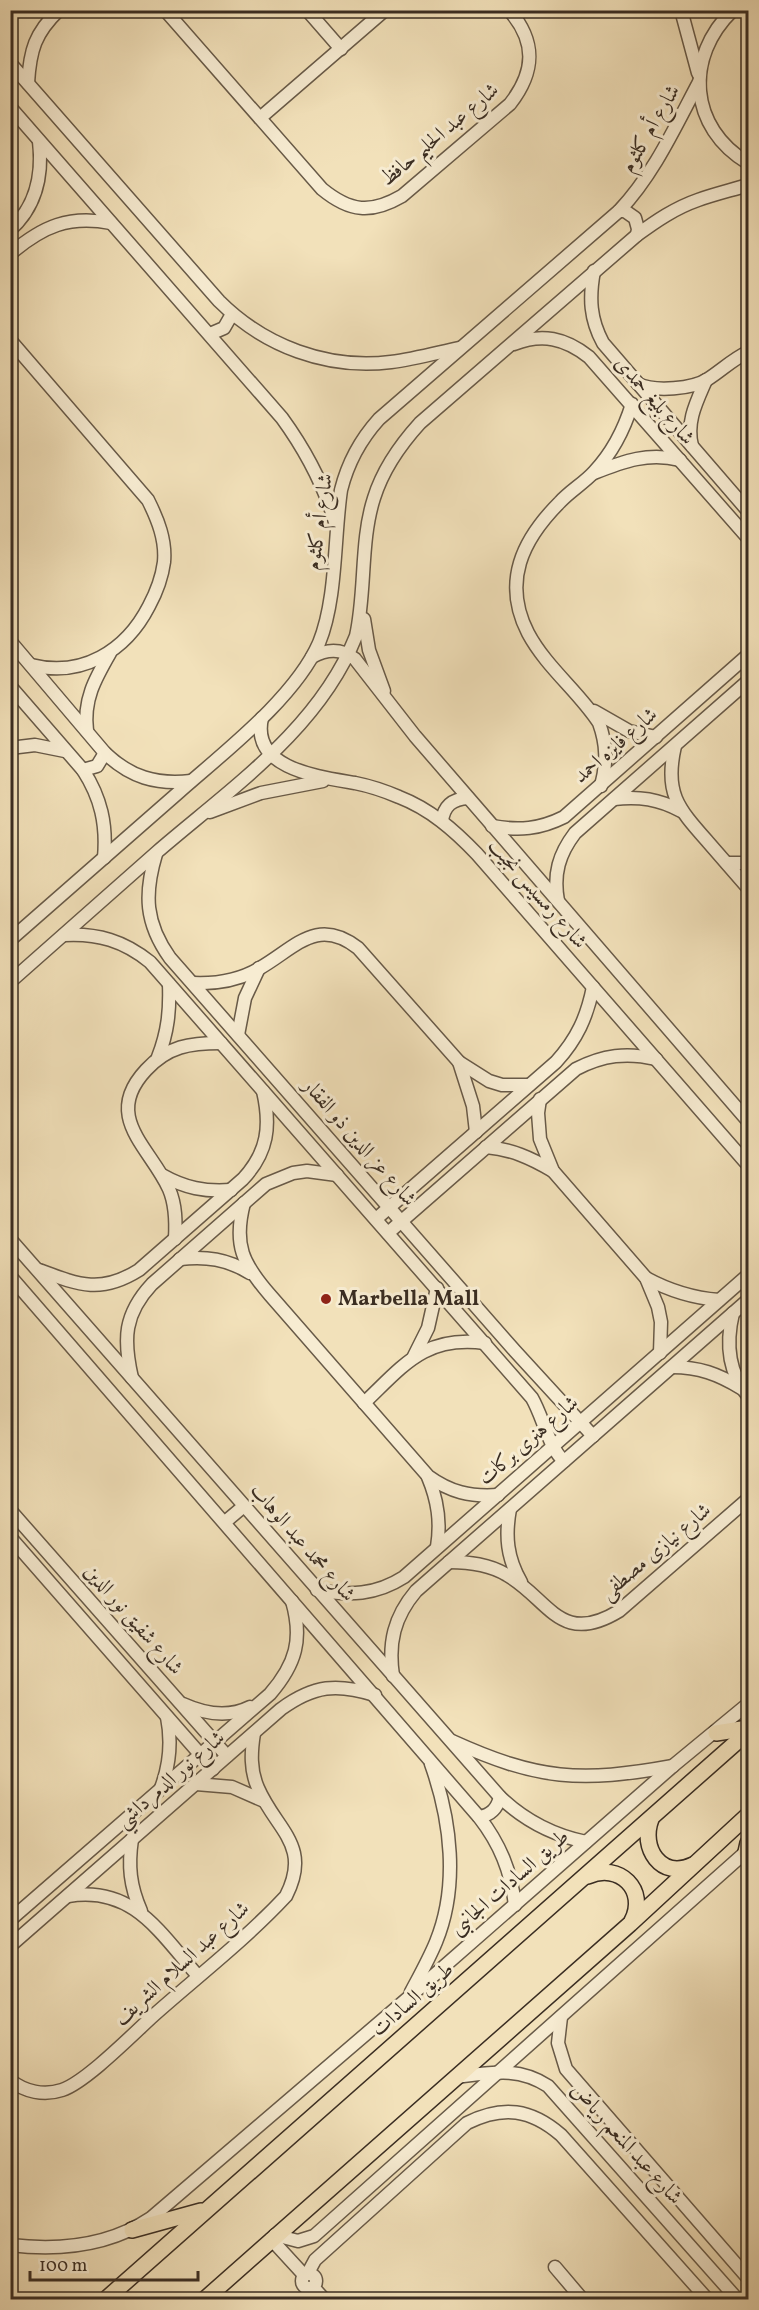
<svg xmlns="http://www.w3.org/2000/svg" width="759" height="2310" viewBox="0 0 759 2310" font-family="Vollkorn,Amiri,serif">
	<style>
		.lines { fill: none; stroke-linecap: round; stroke-linejoin: round }
		.minor-casing { stroke: #685a48; stroke-width: 15 }
		.major-casing { stroke: #3a2d22; stroke-width: 18 }
		.minor { stroke: #f7ecd2; stroke-width: 12 }
		.major { stroke: #f2e1ba; stroke-width: 15 }
		.poi-dot { fill: #8f2418; stroke: #f7ecd2; stroke-width: 2 }
		.labels { text-anchor: middle; dominant-baseline: central; stroke-width: 6; stroke-linejoin: round; paint-order: stroke }
		.street-label { font-size: 21px; fill: #3a2d22; stroke: #f7ecd2 }
		.poi-label { font-size: 21px; font-weight: bold; fill: #3a2d22; stroke: #f7ecd2; text-anchor: start }
	</style>
	<rect width="100%" height="100%" fill="#f2e1ba"/>
	<filter id="stains"><feTurbulence type="fractalNoise" baseFrequency=".00333" numOctaves="4"/><feColorMatrix values="0 0 0 0 .2 0 0 0 0 .09 0 0 0 0 .02 0 0 0 .5 -.17"/></filter>
	<radialGradient id="worn" r=".72"><stop offset=".6" stop-color="#630" stop-opacity="0"/><stop offset="1" stop-color="#630" stop-opacity=".3"/></radialGradient>
	<g class="lines">
		<defs>
			<g id="minor">
				<path d="M165 10 322 189C350 212 371 214 402 196L510 104C535 72 537 42 509 10"/>
				<polyline points="307,10 341,49"/>
				<polyline points="681,10 698,73"/>
				<path d="M733 10C684 57 689 128 748 163"/>
				<polyline points="10,13 20,10"/>
				<path d="M10 63 219 301C264 346 327 370 391 362 414 359 436 353 459 348"/>
				<path d="M28 83C30 50 35 33 59 10"/>
				<path d="M10 107 282 418C306 451 323 483 335 522"/>
				<polyline points="260,118 385,10"/>
				<polyline points="619,211 625,211 635,218 638,229 637,235"/>
				<path d="M10 230C37 206 43 175 39 141"/>
				<path d="M10 254C43 226 69 215 111 223"/>
				<path d="M594 271C589 298 590 319 603 343L748 511"/>
				<polyline points="210,334 224,328 232,314"/>
				<path d="M10 340 148 500C158 520 166 540 164 562 162 577 156 593 149 606 126 651 82 678 31 665"/>
				<path d="M514 344C542 333 565 338 589 357L748 538"/>
				<path d="M638 384C655 392 693 389 708 379 722 370 733 359 748 352"/>
				<path d="M692 446C686 422 696 403 706 380"/>
				<path d="M594 473C624 461 649 452 680 460"/>
				<polyline points="364,619 369,650 384,691"/>
				<path d="M10 641 105 753C130 777 156 785 191 781"/>
				<path d="M312 657C327 649 341 648 355 659L415 736 748 1121"/>
				<path d="M10 686 83 770C101 798 107 824 104 858"/>
				<polyline points="594,711 629,731 656,737"/>
				<path d="M262 718C250 769 320 777 355 783 370 786 385 791 399 797 430 809 454 830 477 854L748 1165"/>
				<path d="M87 731C83 700 95 679 110 653"/>
				<path d="M675 746C664 793 678 808 708 842 721 857 735 873 748 888"/>
				<polyline points="10,748 35,745 65,751"/>
				<polyline points="83,770 97,766 105,753"/>
				<path d="M601 786C607 763 607 745 599 723 579 692 546 667 528 633 502 582 522 540 560 502 570 491 584 483 594 472 612 453 624 430 632 404"/>
				<path d="M614 799C639 796 659 799 681 811"/>
				<polyline points="210,812 261,793 323,781"/>
				<path d="M442 821C444 806 452 799 468 798"/>
				<path d="M492 826C519 831 540 829 564 817L748 655"/>
				<path d="M156 854C144 894 145 923 170 958L515 1351 593 1436"/>
				<polyline points="727,863 748,863"/>
				<path d="M558 901C553 874 559 854 575 833L748 681"/>
				<path d="M64 935C98 933 124 941 150 962L532 1398C543 1417 549 1448 564 1461"/>
				<path d="M10 940C67 890 123 841 179 792 223 753 295 698 319 643 337 599 334 537 341 490 348 462 360 440 379 419L619 211C654 174 675 127 699 82"/>
				<path d="M10 982C59 939 108 895 157 852 230 789 319 729 356 636 366 592 360 541 374 498 383 469 400 445 420 423L637 235C656 221 675 208 698 200 715 194 732 190 748 185"/>
				<path d="M193 983C216 984 240 980 260 968 295 948 317 916 358 948L459 1062 489 1081 502 1085H529"/>
				<polyline points="238,1035 245,998 259,968"/>
				<path d="M158 1057C168 1032 170 1010 169 984"/>
				<polyline points="459,1062 473,1106 476,1132"/>
				<polyline points="540,1099 538,1113 540,1139 553,1171 646,1278 658,1307 661,1322 660,1353"/>
				<path d="M486 1147C511 1149 531 1158 553 1171"/>
				<path d="M162 1175C185 1188 205 1192 231 1190"/>
				<path d="M244 1203C233 1245 243 1264 270 1295L428 1476C450 1492 470 1497 498 1495"/>
				<path d="M376 1219 556 1062C577 1039 587 1017 593 987"/>
				<path d="M388 1233 576 1069C603 1055 627 1052 656 1059"/>
				<path d="M10 1239 500 1797C525 1821 552 1835 586 1842"/>
				<path d="M175 1239C176 1222 176 1205 169 1189 150 1147 102 1117 146 1070 168 1046 190 1043 221 1043"/>
				<path d="M180 1259C206 1256 227 1259 250 1273"/>
				<path d="M39 1270C79 1285 101 1294 139 1270L243 1179C268 1152 271 1126 263 1091"/>
				<path d="M10 1276 479 1817C500 1844 511 1871 515 1905"/>
				<path d="M646 1278C670 1291 693 1298 719 1300"/>
				<path d="M733 1313C726 1342 728 1372 748 1396"/>
				<polyline points="414,1356 428,1328 437,1288"/>
				<path d="M672 1367C699 1367 718 1374 741 1388"/>
				<path d="M132 1378C123 1339 124 1314 152 1284L266 1184 293 1173 307 1171 337 1175"/>
				<path d="M364 1403C404 1365 425 1335 485 1343"/>
				<path d="M428 1477C438 1501 441 1522 437 1547"/>
				<path d="M510 1509C505 1536 507 1558 521 1582"/>
				<polyline points="10,1510 227,1756"/>
				<polyline points="225,1522 244,1506"/>
				<polyline points="10,1537 213,1769"/>
				<path d="M449 1562C469 1562 489 1564 507 1575 549 1599 560 1647 619 1611L748 1499"/>
				<path d="M317 1590C349 1596 376 1595 404 1577L748 1275"/>
				<path d="M393 1676C388 1643 394 1617 416 1591L748 1300"/>
				<path d="M183 1704C205 1714 228 1718 250 1707"/>
				<path d="M452 1741C538 1780 580 1783 673 1766"/>
				<polyline points="196,1784 232,1787 264,1801"/>
				<path d="M161 1788C170 1764 172 1742 167 1717"/>
				<path d="M479 1817C491 1815 497 1809 500 1797"/>
				<path d="M132 1839C128 1866 130 1886 141 1911"/>
				<path d="M68 1896C133 1885 160 1933 198 1976"/>
				<path d="M10 1920 270 1694C296 1664 303 1639 292 1601"/>
				<path d="M10 1946 281 1709C314 1685 337 1683 375 1695"/>
				<path d="M411 1992C420 1975 429 1959 436 1942 459 1886 451 1820 431 1764"/>
				<polyline points="561,2017 558,2043 566,2069 748,2278"/>
				<path d="M456 2077C491 2073 517 2066 548 2086L738 2300"/>
				<path d="M10 2080C25 2092 44 2096 62 2090 86 2082 133 2034 154 2015 198 1976 246 1939 286 1896 312 1845 276 1830 258 1788 250 1770 251 1752 254 1733"/>
				<polyline points="275,2235 298,2241 314,2236 748,1850"/>
				<polyline points="271,2239 304,2275"/>
				<path d="M10 2245C60 2251 109 2246 151 2218L408 1998 674 1765 748 1704"/>
				<polyline points="555,2267 583,2300"/>
				<path d="M308 2273 315 2260 467 2123C503 2105 531 2109 561 2135L708 2300"/>
				<circle cx="309" cy="2281" r="7"/>
				<polyline points="313,2287 325,2300"/>
			</g>
			<g id="major">
				<polyline points="716,1733 748,1728"/>
				<path d="M651 1819C640 1848 661 1880 693 1865"/>
				<polyline points="746,1852 748,1843"/>
				<path d="M588 1876C619 1862 648 1890 632 1921"/>
				<polyline points="132,2230 201,2211"/>
				<polyline points="105,2300 748,1732"/>
				<polyline points="204,2300 630,1924 748,1815"/>
			</g>
		</defs>
		<use href="#minor" class="minor-casing"/>
		<use href="#major" class="major-casing"/>
		<use href="#minor" class="minor"/>
		<use href="#major" class="major"/>
	</g>
	<circle class="poi-dot" cx="326" cy="1299" r="6"/>
	<g class="labels">
		<g class="street-label">
			<text transform="translate(651 129) rotate(-60)">شارع أم كلثوم</text>
			<text transform="translate(440 135) rotate(-40)">شارع عبد الحليم حافظ</text>
			<text transform="translate(654 401) rotate(49)">شارع بليغ حمدى</text>
			<text transform="translate(320 522) rotate(-82)">شارع أم كلثوم</text>
			<text transform="translate(616 746) rotate(-41)">شارع فايزه احمد</text>
			<text transform="translate(537 894) rotate(49)">شارع رمسيس نجيب</text>
			<text transform="translate(359 1143) rotate(49)">شارع عز الدين ذو الفقار</text>
			<text transform="translate(529 1441) rotate(-41)">شارع هنرى بركات</text>
			<text transform="translate(302 1543) rotate(49)">شارع محمد عبد الوهاب</text>
			<text transform="translate(656 1552) rotate(-40)">شارع نيازى مصطفى</text>
			<text transform="translate(133 1620) rotate(49)">شارع شفيق نور الدين</text>
			<text transform="translate(171 1780) rotate(-41)">شارع نور الدمرداشي</text>
			<text transform="translate(510 1883) rotate(-41)">طريق السادات الجانبى</text>
			<text transform="translate(182 1964) rotate(-42)">شارع عبد السلام الشريف</text>
			<text transform="translate(413 2000) rotate(-41)">طريق السادات</text>
			<text transform="translate(626 2144) rotate(48)">شارع عبد المنعم رياض</text>
		</g>
		<g class="poi-label">
			<text x="338" y="1299">Marbella Mall</text>
		</g>
	</g>
	<rect width="759" height="2310" fill="none" stroke="#f2e1ba" stroke-width="36"/>
	<rect x="12" y="12" width="735" height="2286" fill="none" stroke="#3a2d22" stroke-width="3"/>
	<rect x="18" y="18" width="723" height="2274" fill="none" stroke="#3a2d22" stroke-width="1.5"/>
	<path d="M30 2271v9h168v-9" fill="none" stroke="#3a2d22" stroke-width="3"/>
	<text x="39" y="2271" font-size="18" fill="#3a2d22" stroke="#f7ecd2" stroke-width="4.5" paint-order="stroke">100 m</text>
	<rect width="100%" height="100%" filter="url(#stains)"/>
	<rect width="100%" height="100%" fill="url(#worn)"/>
</svg>
